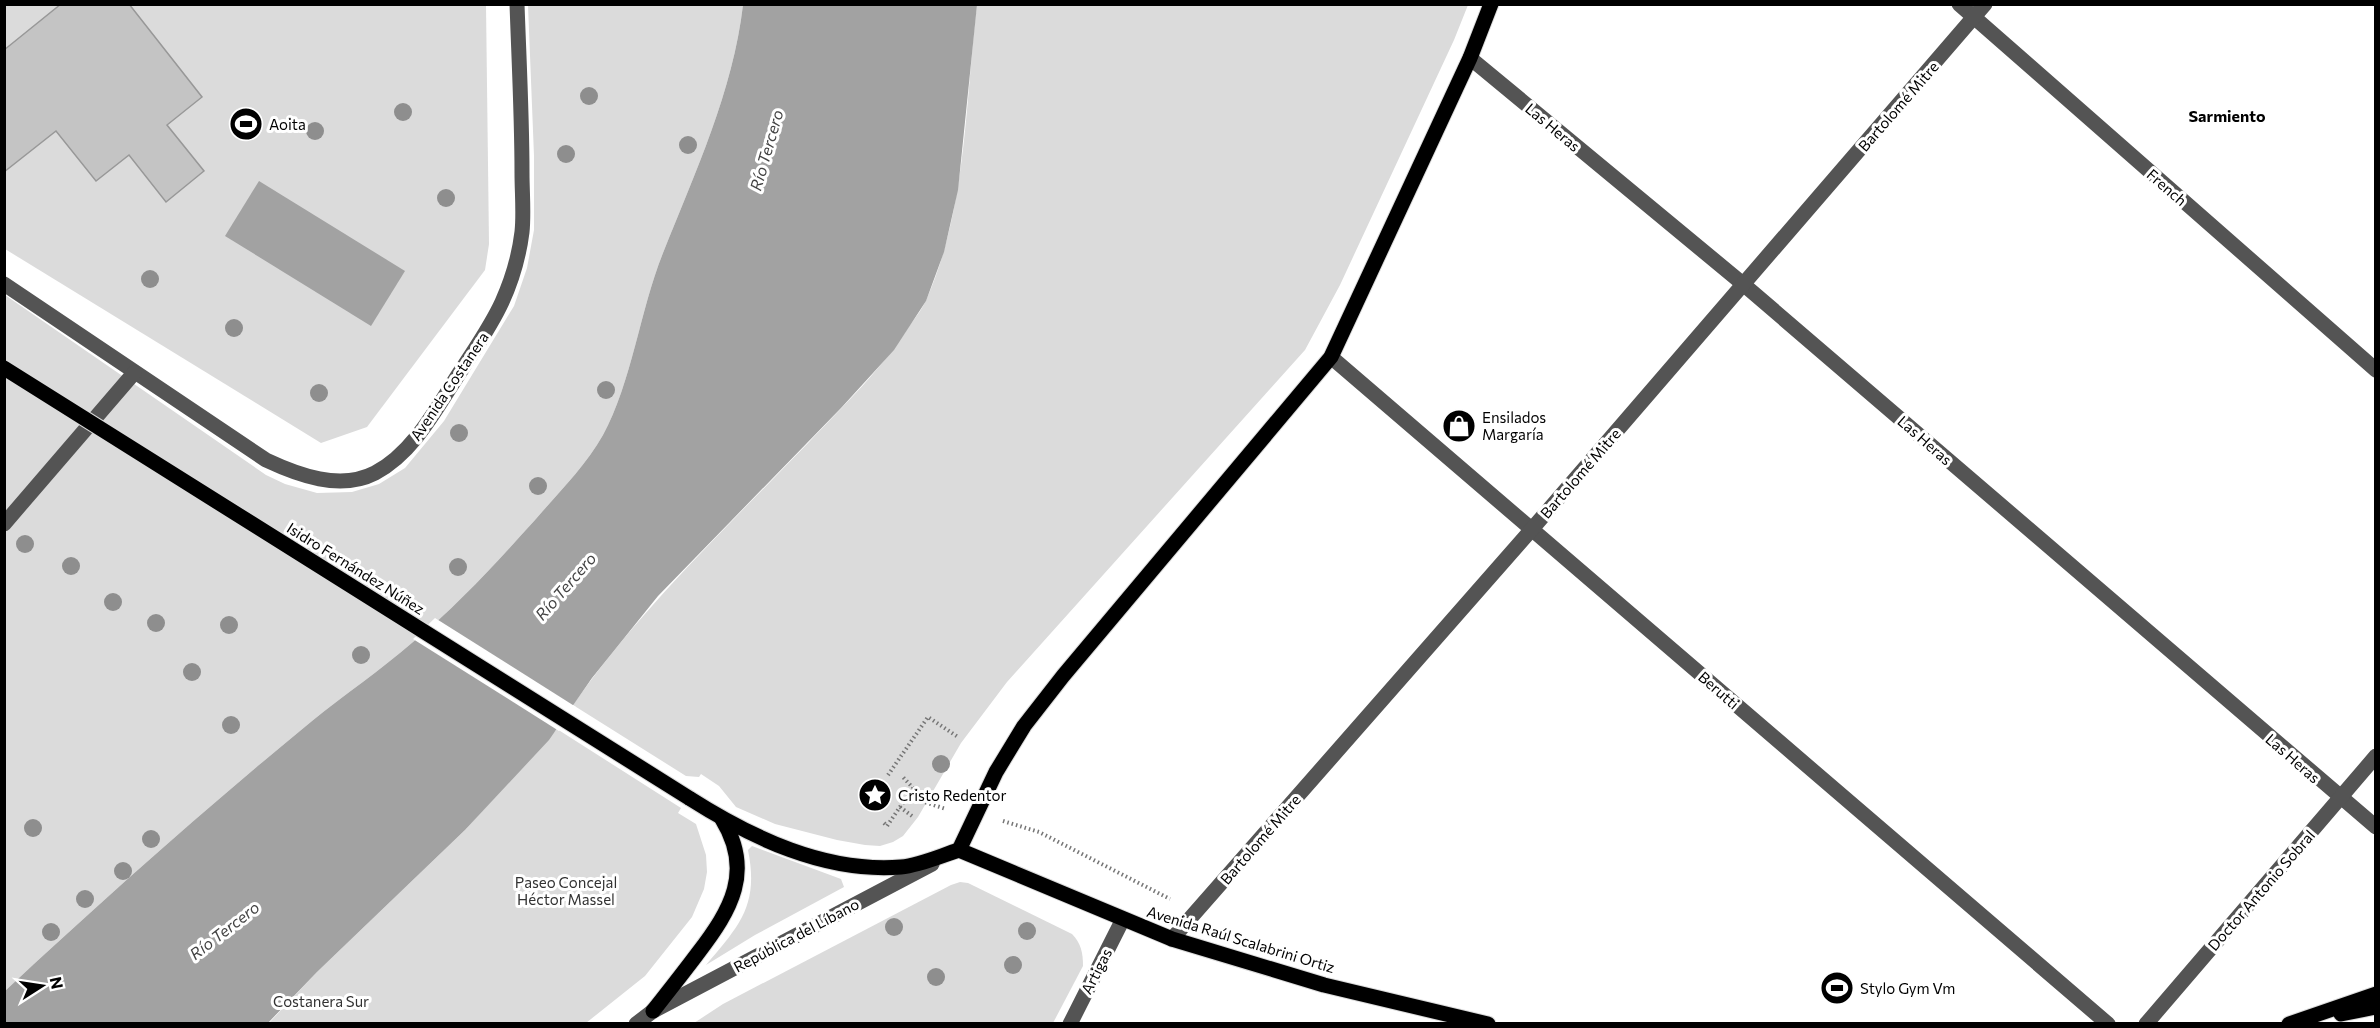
<svg xmlns="http://www.w3.org/2000/svg" width="2380" height="1028" viewBox="0 0 2380 1028" font-family="Commissioner,sans-serif">
	<style>
		.green { fill: #dbdbdb }
		.water { fill: #a2a2a2 }
		.pier { fill: #fff }
		.building { fill: #c4c4c4; stroke: #989898; stroke-width: 1.5 }
		.lines { fill: none; stroke-linecap: round; stroke-linejoin: round }
		.major-casing { stroke: #dbdbdb; stroke-width: 17 }
		.path { stroke: #767676; stroke-width: 4; stroke-dasharray: 1.5 3; stroke-linecap: butt }
		.minor { stroke: #545454; stroke-width: 15 }
		.major { stroke: #000; stroke-width: 15 }
		.major-bridge-casing { stroke: #dbdbdb; stroke-width: 17; stroke-linecap: butt }
		.major-bridge { stroke: #000; stroke-width: 15 }
		.tree { fill: #8e8e8e }
		.labels { text-anchor: middle; dominant-baseline: central; stroke-width: 6; stroke-linejoin: round; paint-order: stroke }
		.street-label { font-size: 15px; fill: #000; stroke: #fff }
		.poi-label { font-size: 15px; fill: #000; stroke: #fff; text-anchor: start }
		.park-label { font-size: 15px; fill: #323232; stroke: #fff }
		.neighbourhood-label { font-size: 16px; font-weight: bold; fill: #000; stroke: #fff }
		.water-label { font-size: 16px; font-style: italic; fill: #434343; stroke: #fff }
	</style>
	<rect width="100%" height="100%" fill="#fff"/>
	<g class="green">
		<polygon points="4,5 486,5 489,244 485,270 367,427 321,443 5,249"/>
		<path d="M528 5H743C733 91 695 173 663 253 640 310 632 382 603 435 585 467 558 493 535 520 496 563 458 605 413 642 381 670 345 694 312 721 207 807 105 898 5 991V295L266 475 285 484 317 493 352 492 379 484 405 468 444 421 514 306 527 268 534 230V156Z"/>
		<path d="M977 5H1468L1454 40 1340 285 1305 350 1007 682 961 743 918 817 903 836 893 842 880 846 865 845 837 840 775 824 736 807 719 786 701 774 699 777 686 776 573 705C641 608 727 527 809 442 844 405 882 369 910 325 916 317 923 308 927 298 967 206 965 103 977 5Z"/>
		<polygon points="557,729 681,808 678,813 696,824 706,855 707,872 704,889 692,917 645,976 586,1023 268,1024 317,972 465,830"/>
		<path d="M752 846 841 879 844 887 755 935 706 965C740 925 759 905 748 850Z"/>
		<path d="M960 882 968 883 1072 934C1081 943 1083 953 1083 966L1053 1023H694L723 1004 951 885Z"/>
	</g>
	<g class="water">
		<path d="M743 5H977L958 190 944 252 926 301 894 350 842 407 658 596 592 678 549 740 465 830 317 972 268 1023 5 1024V991C105 898 207 807 312 721 345 694 381 670 413 642 458 605 496 563 535 520 558 493 585 467 603 435 632 382 640 310 663 253 695 173 733 91 743 5Z"/>
		<polygon points="259,181 405,271 371,326 225,236"/>
	</g>
	<polygon class="pier" points="435,618 576,707 559,731 413,639"/>
	<polygon class="building" points="61,4 129,4 202,97 167,125 204,171 166,202 129,155 96,181 56,131 4,172 4,50"/>
	<g class="lines">
		<defs>
			<g id="major">
				<path d="M689 798C752 838 825 873 901 867 921 865 940 856 959 850"/>
				<polyline points="959,850 996,772 1024,726 1063,676 1331,357 1470,58 1491,4"/>
				<polyline points="959,850 1172,939 1324,985 1488,1024"/>
				<path d="M653 1011C668 992 683 973 698 953 731 910 754 871 722 819"/>
				<polyline points="2341,1014 2376,1007"/>
				<polyline points="2289,1024 2376,994"/>
			</g>
		</defs>
		<use href="#major" class="major-casing"/>
		<g class="path">
			<polyline points="888,775 928,717 958,737"/>
			<polyline points="921,801 946,809"/>
			<polyline points="900,807 912,816"/>
			<polyline points="1003,821 1039,832 1170,899"/>
			<polyline points="884,823 887,826 913,788 902,776"/>
		</g>
		<g class="minor">
			<polyline points="1959,4 2376,370"/>
			<polyline points="1470,58 1743,284 2376,827"/>
			<path d="M4 284 266 460C298 475 340 491 375 473 415 452 438 405 462 369 476 347 491 326 502 302 512 280 519 256 522 232 524 213 522 193 522 173 522 117 519 61 517 4"/>
			<polyline points="1331,357 2108,1024"/>
			<polyline points="4,524 134,373"/>
			<polyline points="1172,939 1532,529 1985,4"/>
			<polyline points="636,1024 653,1011 932,864"/>
			<polyline points="1070,1024 1123,919"/>
			<polyline points="2146,1024 2376,756"/>
		</g>
		<use href="#major" class="major"/>
		<defs>
			<polyline id="major-bridge" points="4,368 689,798"/>
		</defs>
		<use href="#major-bridge" class="major-bridge-casing"/>
		<use href="#major-bridge" class="major-bridge"/>
	</g>
	<g class="tree">
		<circle cx="589" cy="96" r="9"/>
		<circle cx="403" cy="112" r="9"/>
		<circle cx="315" cy="131" r="9"/>
		<circle cx="688" cy="145" r="9"/>
		<circle cx="566" cy="154" r="9"/>
		<circle cx="446" cy="198" r="9"/>
		<circle cx="150" cy="279" r="9"/>
		<circle cx="234" cy="328" r="9"/>
		<circle cx="606" cy="390" r="9"/>
		<circle cx="319" cy="393" r="9"/>
		<circle cx="459" cy="433" r="9"/>
		<circle cx="538" cy="486" r="9"/>
		<circle cx="25" cy="544" r="9"/>
		<circle cx="71" cy="566" r="9"/>
		<circle cx="458" cy="567" r="9"/>
		<circle cx="113" cy="602" r="9"/>
		<circle cx="156" cy="623" r="9"/>
		<circle cx="229" cy="625" r="9"/>
		<circle cx="361" cy="655" r="9"/>
		<circle cx="192" cy="672" r="9"/>
		<circle cx="231" cy="725" r="9"/>
		<circle cx="941" cy="764" r="9"/>
		<circle cx="33" cy="828" r="9"/>
		<circle cx="151" cy="839" r="9"/>
		<circle cx="123" cy="871" r="9"/>
		<circle cx="85" cy="899" r="9"/>
		<circle cx="894" cy="927" r="9"/>
		<circle cx="1027" cy="931" r="9"/>
		<circle cx="51" cy="932" r="9"/>
		<circle cx="1013" cy="965" r="9"/>
		<circle cx="936" cy="977" r="9"/>
	</g>
	<defs>
		<symbol id="stadium-disc" viewBox="-11 -11 22 22"><circle r="9.5" fill="#000" stroke="#fff"/><path d="M0-5a6.5 5 0 1 0 0 10a6.5 5 0 1 0 0-10ZM-3.5-1.8h7v3.6h-7Z" fill="#fff"/></symbol>
		<symbol id="shop-disc" viewBox="-11 -11 22 22"><circle r="9.5" fill="#000" stroke="#fff"/><path d="M-5-2.5h2.3a2.7 3.5 0 0 1 5.4 0H5L5.5 6h-11ZM-1.5-2.5h3a1.5 2.3 0 0 0-3 0Z" fill="#fff"/></symbol>
		<symbol id="sight-disc" viewBox="-11 -11 22 22"><circle r="9.5" fill="#000" stroke="#fff"/><path d="M0-6L1.8-2.2L6-1.7L2.9 1.2L3.7 5.4L0 3.3L-3.7 5.4L-2.9 1.2L-6-1.7L-1.8-2.2Z" fill="#fff"/></symbol>
	</defs>
	<g fill-rule="evenodd">
		<use href="#stadium-disc" x="227" y="105" width="38" height="38"/>
		<use href="#shop-disc" x="1440" y="407" width="38" height="38"/>
		<use href="#sight-disc" x="856" y="776" width="38" height="38"/>
		<use href="#stadium-disc" x="1818" y="969" width="38" height="38"/>
	</g>
	<g class="labels">
		<g class="street-label">
			<text transform="translate(1898 106) rotate(-49)">Bartolomé Mitre</text>
			<text transform="translate(1553 127) rotate(40)">Las Heras</text>
			<text transform="translate(2167 187) rotate(41)">French</text>
			<text transform="translate(449 386) rotate(-56)">Avenida Costanera</text>
			<text transform="translate(1925 440) rotate(41)">Las Heras</text>
			<text transform="translate(1580 473) rotate(-49)">Bartolomé Mitre</text>
			<text transform="translate(356 568) rotate(32)">Isidro Fernández Núñez</text>
			<text transform="translate(1719 690) rotate(41)">Berutti</text>
			<text transform="translate(2293 758) rotate(41)">Las Heras</text>
			<text transform="translate(1260 839) rotate(-49)">Bartolomé Mitre</text>
			<text transform="translate(2261 890) rotate(-49)">Doctor Antonio Sobral</text>
			<text transform="translate(796 935) rotate(-28)">República del Líbano</text>
			<text transform="translate(1241 939) rotate(17)">Avenida Raúl Scalabrini Ortiz</text>
			<text transform="translate(1096 971) rotate(-63)">Artigas</text>
		</g>
		<g class="poi-label">
			<text x="269" y="124">Aoita</text>
			<text x="1482" y="417">Ensilados<tspan x="1482" dy="17">Margaría</tspan></text>
			<text x="898" y="795">Cristo Redentor</text>
			<text x="1860" y="988">Stylo Gym Vm</text>
		</g>
		<g class="park-label">
			<text x="566" y="882">Paseo Concejal<tspan x="566" dy="17">Héctor Massel</tspan></text>
			<text x="321" y="1001">Costanera Sur</text>
		</g>
		<g class="neighbourhood-label">
			<text x="2227" y="115">Sarmiento</text>
		</g>
		<g class="water-label">
			<text transform="translate(766 150) rotate(-74)">Río Tercero</text>
			<text transform="translate(565 586) rotate(-49)">Río Tercero</text>
			<text transform="translate(224 930) rotate(-38)">Río Tercero</text>
		</g>
	</g>
	<rect width="2380" height="1028" fill="none" stroke="#000000" stroke-width="12"/>
	<g transform="translate(42 986) rotate(78)" stroke="#ffffff" stroke-width="4.5" paint-order="stroke">
	<path d="M0-4.5L10 22L0 15L-10 22Z" fill="#000000"/>
	<text y="-9" font-size="16" font-weight="bold" text-anchor="middle" fill="#000000">N</text>
	</g>
</svg>
